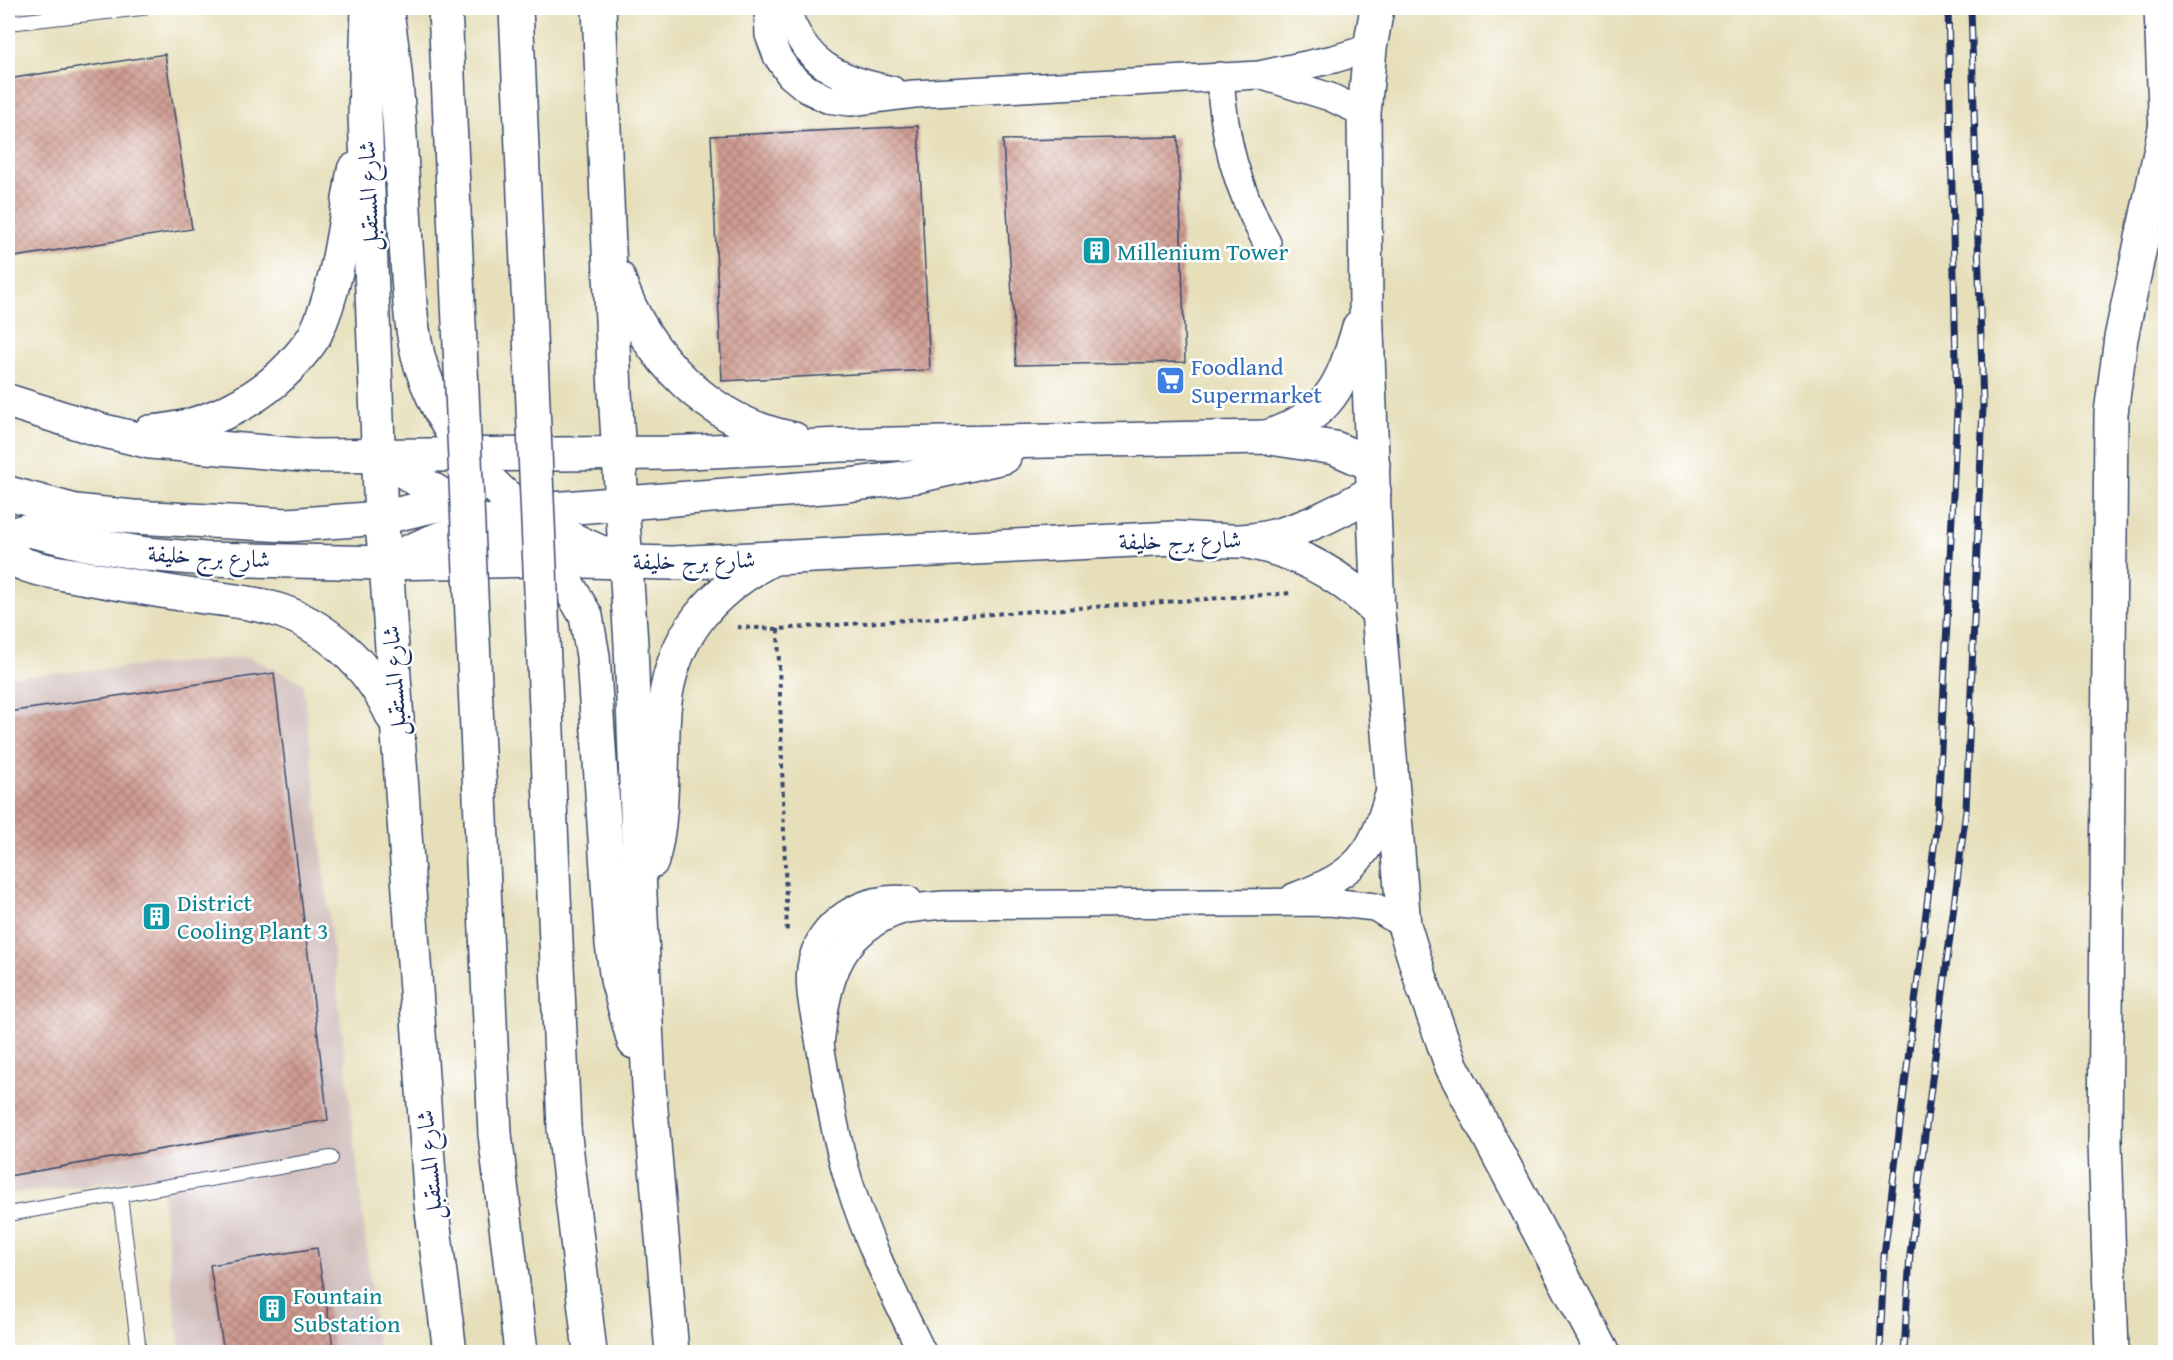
<svg xmlns="http://www.w3.org/2000/svg" width="2173" height="1360" viewBox="0 0 2173 1360" font-family="'Gentium Book Plus',Amiri,serif">
	<style>
		.industrial { fill: #d1bfbd }
		.building { fill: url(#building-cross-hatch) }
		.lines { fill: none; stroke-linecap: round; stroke-linejoin: round }
		.lane-casing { stroke: #39496c; stroke-width: 16 }
		.street-casing { stroke: #39496c; stroke-width: 30 }
		.secondary-casing { stroke: #39496c; stroke-width: 36 }
		.highway-casing { stroke: #39496c; stroke-width: 36 }
		.path { stroke: #39496c; stroke-width: 4; stroke-dasharray: 4.5 4.5; stroke-linecap: butt }
		.lane { stroke: #fff; stroke-width: 14 }
		.street { stroke: #fff; stroke-width: 27 }
		.secondary { stroke: #fff; stroke-width: 33 }
		.highway { stroke: #fff; stroke-width: 33 }
		.rail-casing { stroke: #1b2f5e; stroke-width: 7 }
		.rail { stroke: #fff; stroke-width: 4.5; stroke-dasharray: 14; stroke-linecap: butt }
		.secondary-bridge-casing { stroke: #39496c; stroke-width: 36; stroke-linecap: butt }
		.secondary-bridge { stroke: #fff; stroke-width: 33 }
		.labels { text-anchor: middle; dominant-baseline: central; stroke-width: 5; stroke-linejoin: round; paint-order: stroke }
		.street-label { font-size: 24px; fill: #1b2f5e; stroke: #fff }
		.culture-label { font-size: 24px; fill: #0d838f; stroke: #fff; text-anchor: start }
		.shop-label { font-size: 24px; fill: #366cbe; stroke: #fff; text-anchor: start }
	</style>
	<defs>
		<pattern id="building-cross-hatch" width="8" height="8" patternUnits="userSpaceOnUse" patternTransform="scale(1.5)"><rect width="8" height="8" fill="#d09c91"/><path d="M0 0l8 8M0 8l8-8" fill="none" stroke="#a8807a"/></pattern>
	</defs>
	<rect width="100%" height="100%" fill="#fff"/>
	<filter id="ink" filterUnits="userSpaceOnUse"><feTurbulence type="fractalNoise" baseFrequency=".0167" numOctaves="2"/><feDisplacementMap in="SourceGraphic" scale="12" xChannelSelector="R" yChannelSelector="G"/><feConvolveMatrix kernelMatrix="1 2 1 2 8 2 1 2 1" color-interpolation-filters="sRGB"/></filter>
	<filter id="wash" filterUnits="userSpaceOnUse"><feTurbulence type="fractalNoise" baseFrequency=".008" numOctaves="4" result="noise"/><feDisplacementMap in="SourceGraphic" scale="24" xChannelSelector="R" yChannelSelector="G"/><feGaussianBlur stdDeviation="1.35" result="paint"/><feColorMatrix in="noise" values="0 0 0 0 0 0 0 0 0 0 0 0 0 0 0 0 0 1.4 0 .05"/><feComposite in="paint" operator="in"/></filter>
	<g filter="url(#wash)">
		<rect width="100%" height="100%" fill="#e6dfba"/>
		<polygon class="industrial" points="249,657 303,683 378,1352 180,1352 160,1176 8,1194 8,677"/>
		<g id="blocks">
			<g class="building">
				<polygon points="165,54 192,229 8,258 8,79"/>
				<polygon points="918,126 930,370 722,381 711,136"/>
				<polygon points="1178,137 1185,362 1016,365 1003,140"/>
				<polygon points="274,673 328,1120 8,1176 8,712"/>
				<polygon points="317,1248 334,1352 224,1352 210,1265"/>
			</g>
		</g>
	</g>
	<g filter="url(#ink)">
		<use href="#blocks" fill-opacity="0" stroke="#39496c" stroke-width="1.5"/>
		<g class="lines">
			<defs>
				<g id="lane">
					<polyline points="8,23 142,8"/>
					<polyline points="120,1195 139,1352"/>
					<polyline points="8,1214 331,1158"/>
				</g>
				<g id="street">
					<polyline points="768,8 769,35 777,56 790,75 807,89 827,99 850,102 914,94 1259,75 1334,59 1370,48"/>
					<path d="M786 8C804 64 837 79 892 90"/>
					<path d="M1220 76C1224 140 1236 186 1267 243"/>
					<polyline points="1266,77 1330,97 1364,113"/>
					<path d="M1294 897C1319 887 1348 876 1364 853 1378 835 1383 810 1391 789"/>
					<path d="M908 900C865 894 817 922 811 968 808 993 816 1019 820 1044 828 1091 835 1136 849 1182 867 1241 895 1297 922 1352"/>
					<path d="M820 1044C826 997 830 951 874 923 884 917 896 911 908 909 920 907 932 906 944 905L1330 902 1375 907 1404 925"/>
				</g>
				<g id="secondary">
					<polyline points="368,8 365,115 381,518 386,563 431,1204 450,1352"/>
					<path d="M386 8C400 85 401 165 406 244 409 284 409 327 421 366 436 412 465 459 501 492 531 519 573 542 611 556"/>
					<polyline points="599,8 615,393 631,644 640,896 649,1086 672,1352"/>
					<polyline points="1377,8 1370,48 1364,113 1366,305 1378,612 1404,925 1424,989 1452,1067 1603,1352"/>
					<path d="M618 277C645 357 710 423 794 439"/>
					<polyline points="8,401 100,430 150,442 312,456 666,453 841,445 1265,437 1335,448 1373,465"/>
					<path d="M150 432C207 428 265 399 301 354 306 348 311 342 315 335 339 284 344 225 354 170"/>
					<path d="M1267 437C1329 416 1342 386 1359 327"/>
					<polyline points="379,456 451,501 538,560 568,585 586,616 593,656 612,944 617,980 634,1042"/>
					<polyline points="8,493 75,511 133,517 288,525 381,518 462,499"/>
					<path d="M8 535 29 530 87 544 146 554 205 559 386 563 538 560 672 563 1175 538C1196 539 1218 541 1240 541 1287 539 1334 515 1374 491"/>
					<path d="M1249 542C1300 552 1342 576 1378 612"/>
					<path d="M8 556C28 570 58 572 82 577 115 583 148 589 181 594 211 598 242 600 271 608 326 623 370 667 393 717"/>
					<path d="M396 558C439 536 481 524 527 511L848 485 918 476 1004 457"/>
					<path d="M652 861C660 832 661 803 662 774 663 750 662 725 665 701 674 634 712 591 770 560"/>
					<polyline points="564,1128 590,1352"/>
					<polyline points="495,1134 521,1352"/>
				</g>
				<g id="highway">
					<polyline points="2161,8 2166,135"/>
					<polyline points="2112,1352 2105,1142 2111,413 2121,338 2165,129"/>
				</g>
			</defs>
			<use href="#lane" class="lane-casing"/>
			<use href="#street" class="street-casing"/>
			<use href="#secondary" class="secondary-casing"/>
			<use href="#highway" class="highway-casing"/>
			<g class="path">
				<polyline points="737,627 778,629 1292,593"/>
				<polyline points="778,629 787,934"/>
			</g>
			<use href="#lane" class="lane"/>
			<use href="#street" class="street"/>
			<use href="#secondary" class="secondary"/>
			<use href="#highway" class="highway"/>
			<defs>
				<g id="rail">
					<polyline points="1880,1352 1884,1256 1938,814 1957,410 1948,8"/>
					<polyline points="1904,1352 1910,1254 1966,810 1983,407 1971,8"/>
				</g>
			</defs>
			<use href="#rail" class="rail-casing"/>
			<use href="#rail" class="rail"/>
			<defs>
				<g id="secondary-bridge">
					<polyline points="445,8 495,1134"/>
					<polyline points="516,8 564,1128"/>
				</g>
			</defs>
			<use href="#secondary-bridge" class="secondary-bridge-casing"/>
			<use href="#secondary-bridge" class="secondary-bridge"/>
		</g>
	</g>
	<defs>
		<symbol id="building-square" viewBox="-11 -11 22 22"><rect x="-9" y="-9" width="18" height="18" rx="4" fill="#0f9aa8" stroke="#fff"/><path d="M-4-6H4V6H1V3H-1V6H-4ZM-2.5-4.3h1.7v1.8h-1.7ZM.8-4.3h1.7v1.8H.8ZM-2.5-1h1.7V.8h-1.7ZM.8-1h1.7V.8H.8Z" fill="#fff"/></symbol>
		<symbol id="supermarket-square" viewBox="-11 -11 22 22"><rect x="-9" y="-9" width="18" height="18" rx="4" fill="#3f7fe0" stroke="#fff"/><path d="M-6-5.5h2.5l.6 2H6L4.5 2H-2.5L-4.4-4H-6ZM-1.5 3.2a1.3 1.3 0 1 0 .1 0ZM3 3.2a1.3 1.3 0 1 0 .1 0Z" fill="#fff"/></symbol>
	</defs>
	<g fill-rule="evenodd">
		<use href="#building-square" x="1080" y="234" width="33" height="33"/>
		<use href="#supermarket-square" x="1154" y="364" width="33" height="33"/>
		<use href="#building-square" x="140" y="900" width="33" height="33"/>
		<use href="#building-square" x="256" y="1292" width="33" height="33"/>
	</g>
	<g class="labels">
		<g class="street-label">
			<text transform="translate(368 196) rotate(-92)">شارع المستقبل</text>
			<text transform="translate(1180 540) rotate(-1)">شارع برج خليفة</text>
			<text transform="translate(209 556) rotate(3)">شارع برج خليفة</text>
			<text transform="translate(694 560) rotate(-1)">شارع برج خليفة</text>
			<text transform="translate(394 681) rotate(-94)">شارع المستقبل</text>
			<text transform="translate(429 1165) rotate(-95)">شارع المستقبل</text>
		</g>
		<g class="culture-label">
			<text x="1117" y="251">Millenium Tower</text>
			<text x="177" y="902">District<tspan x="177" dy="28">Cooling Plant 3</tspan></text>
			<text x="293" y="1295">Fountain<tspan x="293" dy="28">Substation</tspan></text>
		</g>
		<g class="shop-label">
			<text x="1191" y="366">Foodland<tspan x="1191" dy="28">Supermarket</tspan></text>
		</g>
	</g>
	<rect width="2173" height="1360" fill="none" stroke="#fff" stroke-width="30"/>
</svg>
